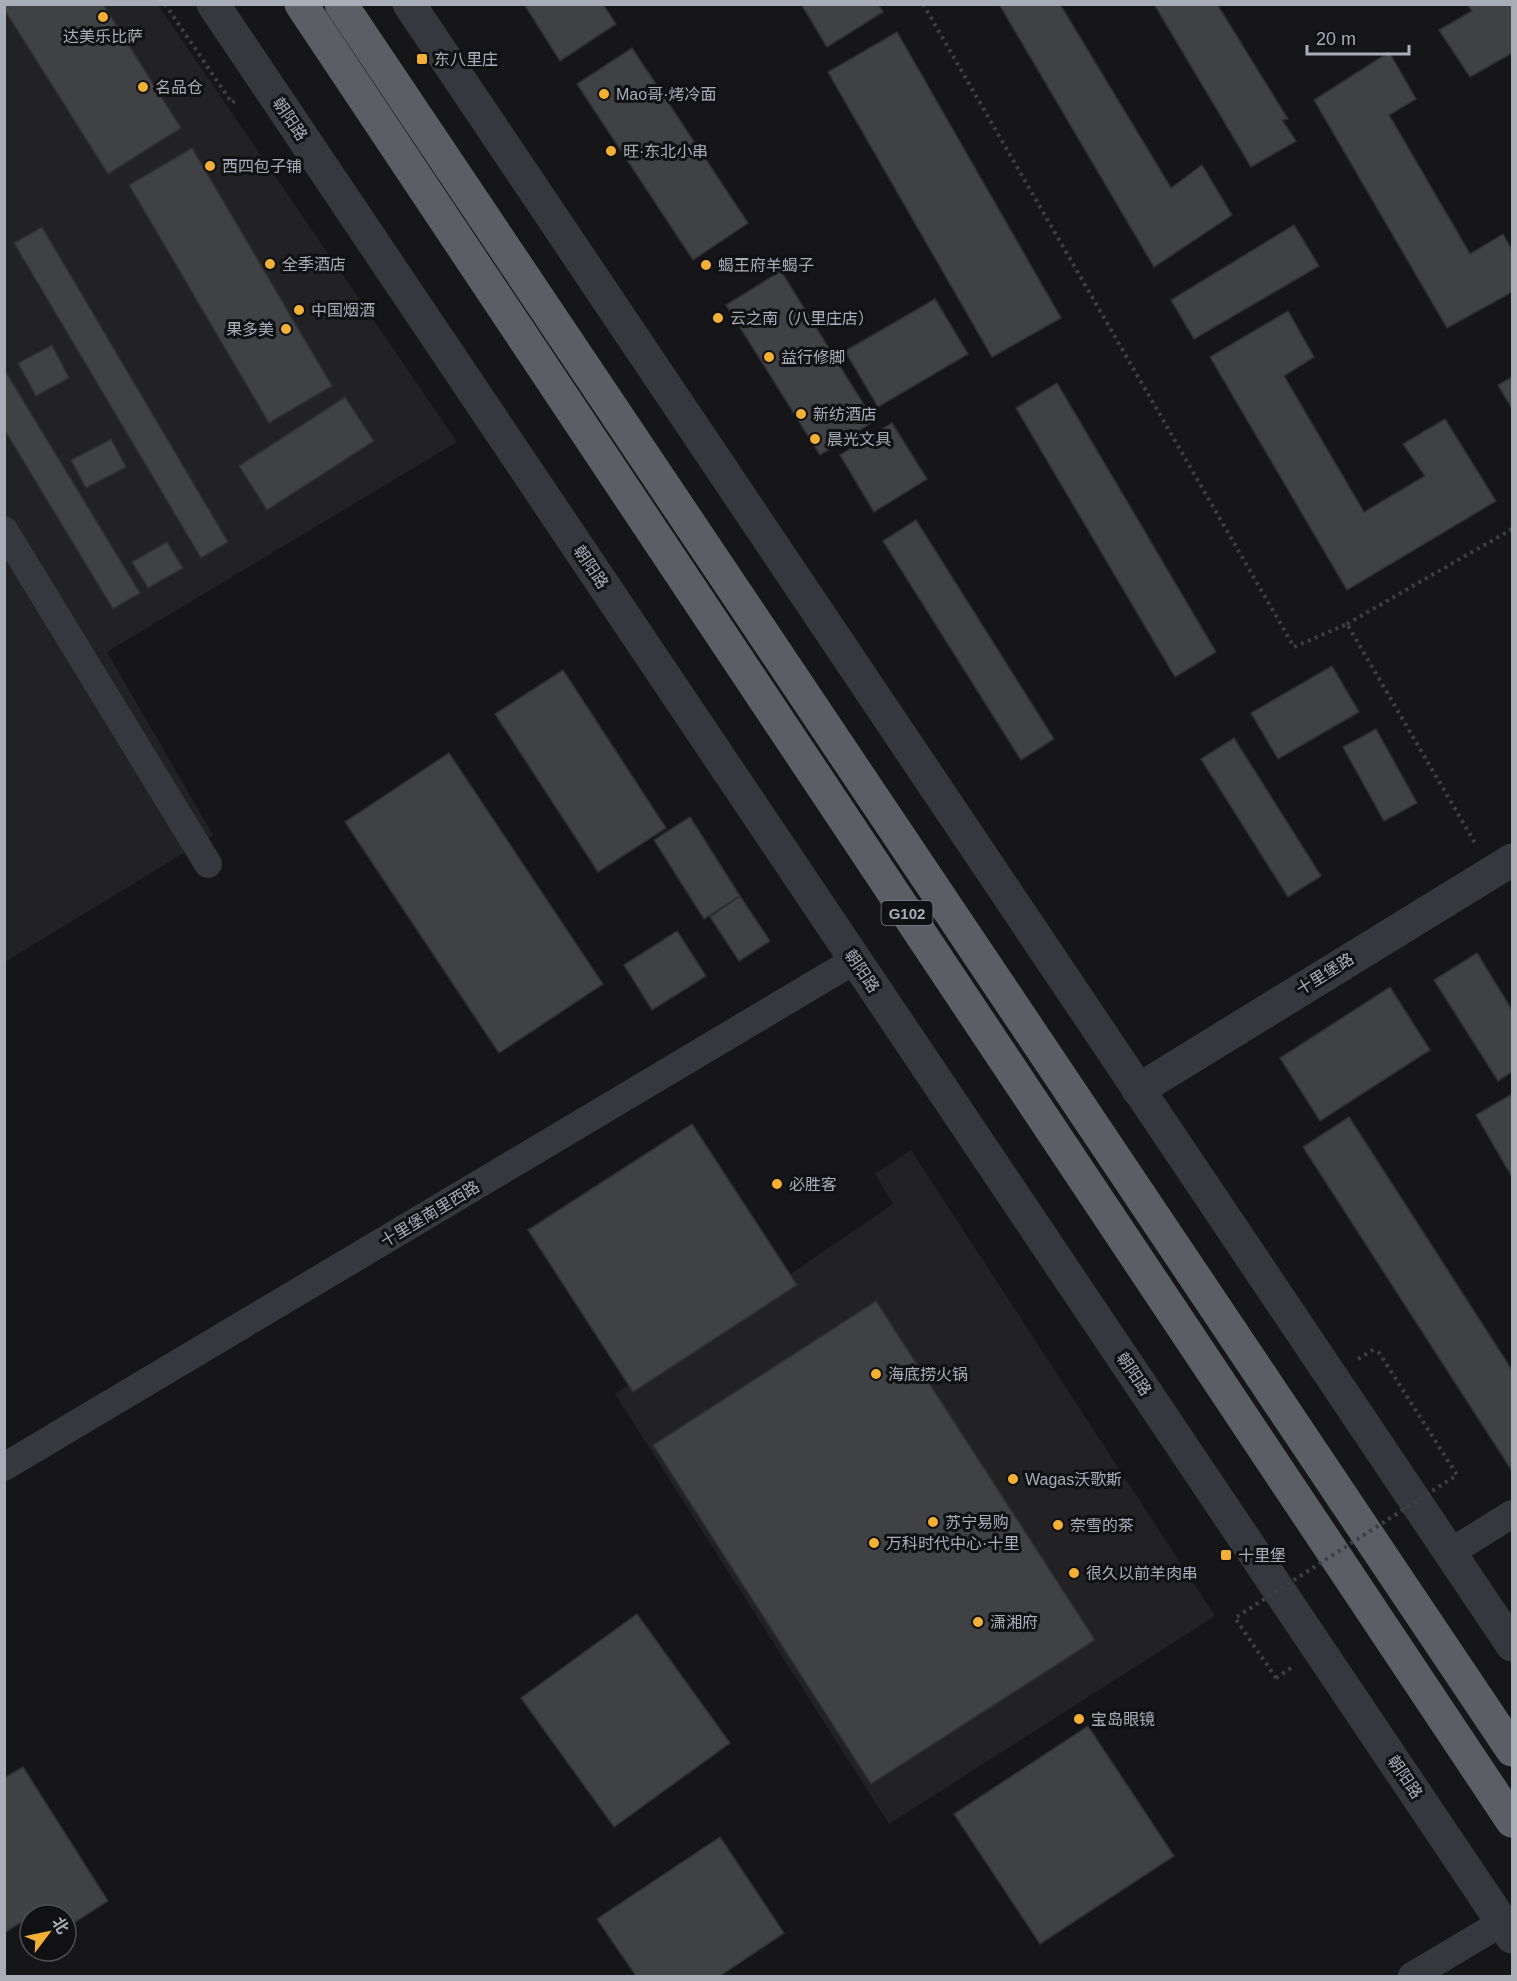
<svg xmlns="http://www.w3.org/2000/svg" width="1517" height="1981" viewBox="0 0 1517 1981" font-family="Helvetica,'Noto Sans SC',sans-serif">
	<style>
		.built { fill: #222225 }
		.building { fill: #404145; stroke: #303034; stroke-width: 1.5 }
		.lines { fill: none; stroke-linecap: round; stroke-linejoin: round }
		.path { stroke: #3d3f44; stroke-width: 4; stroke-dasharray: 3 4.5; stroke-linecap: butt }
		.minor { stroke: #37383d; stroke-width: 28 }
		.tertiary { stroke: #37383d; stroke-width: 33 }
		.trunk { stroke: #5b5e65; stroke-width: 33 }
		.path-bridge { stroke: #3d3f44; stroke-width: 4; stroke-dasharray: 3 4.5; stroke-linecap: butt }
		.poi-dot { fill: #f2b134; stroke: #111113; stroke-width: 2 }
		.labels { text-anchor: middle; dominant-baseline: central; stroke-width: 6; stroke-linejoin: round; paint-order: stroke }
		.shield { fill: #111113; stroke: #7b7e86; stroke-width: 1.5 }
		.shield-label { font-size: 15px; font-weight: bold; fill: #a8adb8 }
		.poi-label { font-size: 16px; fill: #a8adb8; stroke: #111113; text-anchor: start }
		.street-label { font-size: 16px; fill: #a8adb8; stroke: #111113 }
	</style>
	<rect width="100%" height="100%" fill="#161618"/>
	<g class="built">
		<polygon points="5,5 158,5 457,442 107,652 213,835 5,962"/>
		<polygon points="911,1150 1215,1616 889,1824 615,1394 893,1204 875,1174"/>
	</g>
	<g class="building">
		<polygon points="4,4 103,4 181,128 108,174 4,9"/>
		<polygon points="524,4 603,4 616,24 560,61"/>
		<polygon points="801,4 878,4 883,12 827,47"/>
		<polygon points="999,4 1060,4 1171,188 1202,165 1232,215 1154,267"/>
		<polygon points="1154,4 1217,4 1288,119 1282,120 1296,141 1251,167"/>
		<polygon points="1467,4 1512,4 1512,53 1470,77 1439,30 1472,11"/>
		<polygon points="897,32 1061,318 992,357 828,72"/>
		<polygon points="632,48 748,223 693,260 577,84"/>
		<polygon points="1389,52 1416,99 1389,115 1470,254 1503,234 1512,250 1512,292 1447,328 1314,100"/>
		<polygon points="192,148 332,386 269,423 129,185"/>
		<polygon points="1294,225 1319,266 1194,339 1171,300"/>
		<polygon points="42,227 228,542 201,558 14,243"/>
		<polygon points="781,271 874,421 820,455 726,305"/>
		<polygon points="935,299 968,354 878,407 845,351"/>
		<polygon points="1288,311 1314,357 1284,376 1364,512 1425,476 1403,444 1445,419 1496,501 1347,590 1210,357"/>
		<polygon points="52,345 69,378 36,396 18,363"/>
		<polygon points="4,369 140,593 113,609 4,429"/>
		<polygon points="1512,377 1512,409 1498,385"/>
		<polygon points="1057,383 1216,652 1175,677 1016,408"/>
		<polygon points="345,397 374,441 267,510 239,466"/>
		<polygon points="892,423 927,479 874,512 840,455"/>
		<polygon points="111,439 126,467 86,488 71,460"/>
		<polygon points="916,520 1054,739 1021,760 883,541"/>
		<polygon points="167,542 183,568 148,588 132,562"/>
		<polygon points="1332,666 1359,712 1278,759 1251,713"/>
		<polygon points="563,670 666,828 598,872 495,714"/>
		<polygon points="1376,729 1417,803 1384,821 1343,747"/>
		<polygon points="1234,738 1321,876 1288,897 1201,759"/>
		<polygon points="449,753 603,984 499,1053 345,822"/>
		<polygon points="690,817 740,896 704,919 654,840"/>
		<polygon points="740,896 770,941 739,961 710,917"/>
		<polygon points="677,931 706,976 652,1010 624,965"/>
		<polygon points="1477,953 1512,1010 1512,1072 1498,1081 1434,980"/>
		<polygon points="1390,987 1430,1050 1320,1121 1280,1058"/>
		<polygon points="1512,1094 1512,1177 1476,1115"/>
		<polygon points="1349,1117 1512,1370 1512,1471 1303,1147"/>
		<polygon points="692,1124 797,1285 633,1392 528,1230"/>
		<polygon points="876,1301 1095,1640 871,1784 653,1445"/>
		<polygon points="637,1614 730,1743 614,1827 521,1698"/>
		<polygon points="1088,1726 1174,1856 1040,1944 954,1814"/>
		<polygon points="23,1767 108,1901 66,1928 66,1915 33,1915 4,1933 4,1778"/>
		<polygon points="720,1837 784,1933 720,1976 636,1976 597,1919"/>
	</g>
	<g class="lines">
		<g class="path">
			<polyline points="165,4 232,103 237,99"/>
			<polyline points="923,4 1294,647 1347,624 1475,843"/>
			<polyline points="1347,624 1512,529"/>
			<polyline points="1358,1359 1376,1348"/>
			<polyline points="1276,1678 1291,1668"/>
		</g>
		<g class="minor">
			<polyline points="4,530 208,864"/>
			<polyline points="4,1467 855,960"/>
			<polyline points="1451,1552 1512,1514"/>
			<polyline points="1412,1976 1503,1922"/>
		</g>
		<g class="tertiary">
			<polyline points="213,4 1512,1937"/>
			<polyline points="409,4 1512,1645"/>
			<polyline points="1138,1090 1512,860"/>
		</g>
		<g class="trunk">
			<polyline points="301,4 1512,1821"/>
			<polyline points="341,4 1512,1750"/>
		</g>
		<polyline class="path-bridge" points="1276,1678 1235,1618 1457,1475 1376,1348"/>
	</g>
	<g class="poi-dot">
		<circle cx="103" cy="17" r="6"/>
		<rect x="416" y="53" width="12" height="12" rx="3"/>
		<circle cx="143" cy="87" r="6"/>
		<circle cx="604" cy="94" r="6"/>
		<circle cx="611" cy="151" r="6"/>
		<circle cx="210" cy="166" r="6"/>
		<circle cx="270" cy="264" r="6"/>
		<circle cx="706" cy="265" r="6"/>
		<circle cx="299" cy="310" r="6"/>
		<circle cx="718" cy="318" r="6"/>
		<circle cx="286" cy="329" r="6"/>
		<circle cx="769" cy="357" r="6"/>
		<circle cx="801" cy="414" r="6"/>
		<circle cx="815" cy="439" r="6"/>
		<circle cx="777" cy="1184" r="6"/>
		<circle cx="876" cy="1374" r="6"/>
		<circle cx="1013" cy="1479" r="6"/>
		<circle cx="933" cy="1522" r="6"/>
		<circle cx="1058" cy="1525" r="6"/>
		<circle cx="874" cy="1543" r="6"/>
		<rect x="1220" y="1549" width="12" height="12" rx="3"/>
		<circle cx="1074" cy="1573" r="6"/>
		<circle cx="978" cy="1622" r="6"/>
		<circle cx="1079" cy="1719" r="6"/>
	</g>
	<g class="labels">
		<rect class="shield" x="881.5" y="901" width="51" height="24" rx="4.5"/>
		<g class="shield-label">
			<text x="907" y="913">G102</text>
		</g>
		<g class="poi-label">
			<text x="103" y="36" text-anchor="middle">达美乐比萨</text>
			<text x="434" y="59">东八里庄</text>
			<text x="155" y="87">名品仓</text>
			<text x="616" y="94">Mao哥·烤冷面</text>
			<text x="623" y="151">旺·东北小串</text>
			<text x="222" y="166">西四包子铺</text>
			<text x="282" y="264">全季酒店</text>
			<text x="718" y="265">蝎王府羊蝎子</text>
			<text x="311" y="310">中国烟酒</text>
			<text x="730" y="318">云之南（八里庄店）</text>
			<text x="274" y="329" text-anchor="end">果多美</text>
			<text x="781" y="357">益行修脚</text>
			<text x="813" y="414">新纺酒店</text>
			<text x="827" y="439">晨光文具</text>
			<text x="789" y="1184">必胜客</text>
			<text x="888" y="1374">海底捞火锅</text>
			<text x="1025" y="1479">Wagas沃歌斯</text>
			<text x="945" y="1522">苏宁易购</text>
			<text x="1070" y="1525">奈雪的茶</text>
			<text x="886" y="1543">万科时代中心·十里</text>
			<text x="1238" y="1555">十里堡</text>
			<text x="1086" y="1573">很久以前羊肉串</text>
			<text x="990" y="1622">潇湘府</text>
			<text x="1091" y="1719">宝岛眼镜</text>
		</g>
		<g class="street-label">
			<text transform="translate(290 119) rotate(56)">朝阳路</text>
			<text transform="translate(591 567) rotate(56)">朝阳路</text>
			<text transform="translate(862 971) rotate(56)">朝阳路</text>
			<text transform="translate(1325 974) rotate(-32)">十里堡路</text>
			<text transform="translate(430 1214) rotate(-31)">十里堡南里西路</text>
			<text transform="translate(1134 1374) rotate(56)">朝阳路</text>
			<text transform="translate(1405 1777) rotate(56)">朝阳路</text>
		</g>
	</g>
	<rect width="1517" height="1981" fill="none" stroke="#a8adb8" stroke-width="12"/>
	<g transform="translate(48 1933) rotate(58)"><circle r="28" fill="#111113" stroke="#4d4f55" stroke-width="1.5"/>
	<path d="M0-4.5L10 22L0 15L-10 22Z" fill="#f2b134"/>
	<text y="-9" font-size="16" font-weight="bold" text-anchor="middle" fill="#a8adb8">北</text>
	</g>
	<path d="M1307 45v9h102v-9" fill="none" stroke="#a8adb8" stroke-width="3"/>
	<text x="1316" y="45" font-size="18" fill="#a8adb8" stroke="#111113" stroke-width="4.5" paint-order="stroke">20 m</text>
</svg>
